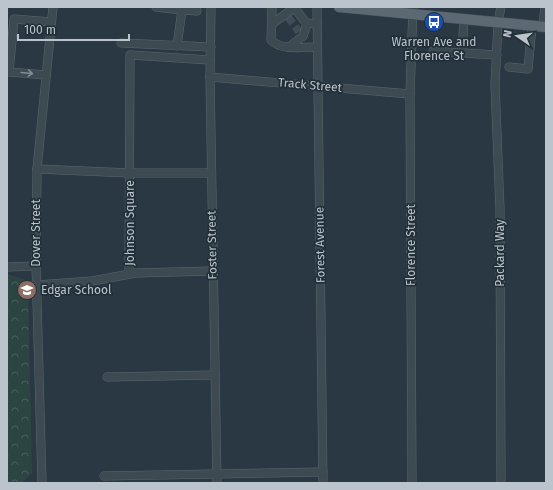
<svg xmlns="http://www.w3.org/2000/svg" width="553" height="490" viewBox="0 0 553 490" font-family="'Fira Sans',sans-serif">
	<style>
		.park { fill: url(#park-crowns) }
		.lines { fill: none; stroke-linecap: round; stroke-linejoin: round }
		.minor-tunnel { stroke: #3f4d57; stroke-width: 8; stroke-dasharray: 8 4; stroke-linecap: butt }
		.minor-casing { stroke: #5c676f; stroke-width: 9 }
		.major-casing { stroke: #47535b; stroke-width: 11 }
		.minor { stroke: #3d4a52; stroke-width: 8 }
		.major { stroke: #5c6972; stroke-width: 10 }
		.oneway { stroke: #828d95 }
		.labels { text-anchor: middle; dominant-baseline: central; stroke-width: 3.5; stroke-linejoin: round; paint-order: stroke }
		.poi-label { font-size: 12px; fill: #bbc4cc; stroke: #222f38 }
		.street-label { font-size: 12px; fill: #bbc4cc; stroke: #222f38 }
	</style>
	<defs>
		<pattern id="park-crowns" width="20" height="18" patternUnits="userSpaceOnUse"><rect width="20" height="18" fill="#2c4543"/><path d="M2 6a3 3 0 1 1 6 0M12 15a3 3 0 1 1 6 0" fill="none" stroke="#495e5d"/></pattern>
	</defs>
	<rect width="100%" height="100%" fill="#293842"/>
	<polygon class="park" points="7,274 28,281 32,473 22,483 7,483"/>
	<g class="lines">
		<polyline class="minor-tunnel" points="288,17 299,32"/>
		<defs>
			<g id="minor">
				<polyline points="156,7 182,10"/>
				<polyline points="211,7 210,77 217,483"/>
				<path d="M272 7 271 40C281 51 304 47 317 47"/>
				<polyline points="294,7 306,23 317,24"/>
				<polyline points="317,7 323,483"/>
				<polyline points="272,24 294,8"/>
				<polyline points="543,27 545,7"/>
				<polyline points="121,43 211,47"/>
				<polyline points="177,46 182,10 197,11"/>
				<polyline points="289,47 303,36 307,24"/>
				<polyline points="433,51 462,53 464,19"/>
				<polyline points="462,53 497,55"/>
				<polyline points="509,67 528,69 532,26"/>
				<polyline points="46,75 9,72 14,19 51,22"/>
				<polyline points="210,77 410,94"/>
				<polyline points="37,169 130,173 211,173"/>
				<polyline points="7,267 36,266"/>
				<polyline points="129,273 130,55 210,60"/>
				<polyline points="37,285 92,281 136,273 213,271"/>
				<polyline points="107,377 215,375"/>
				<polyline points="104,476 323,472"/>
				<polyline points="42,483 36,266 37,169 53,7"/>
				<polyline points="412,483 410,94 413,7"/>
				<polyline points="501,483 500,209 495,85 498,23 501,7"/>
			</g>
			<polyline id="major" points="339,7 546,27"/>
		</defs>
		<use href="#minor" class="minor-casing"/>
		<use href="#major" class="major-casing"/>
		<use href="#minor" class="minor"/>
		<use href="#major" class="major"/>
	</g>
	<defs><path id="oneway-shaft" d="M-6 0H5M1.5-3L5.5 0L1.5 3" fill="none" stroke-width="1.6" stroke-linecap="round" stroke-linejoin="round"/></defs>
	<use class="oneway" href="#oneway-shaft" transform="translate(27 73) rotate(5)"/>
	<defs>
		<symbol id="bus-disc" viewBox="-11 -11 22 22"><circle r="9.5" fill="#1a4fb4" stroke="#222f38"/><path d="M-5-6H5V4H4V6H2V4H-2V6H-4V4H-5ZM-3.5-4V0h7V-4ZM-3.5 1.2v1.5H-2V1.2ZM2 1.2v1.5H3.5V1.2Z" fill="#fff"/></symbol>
		<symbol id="school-disc" viewBox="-11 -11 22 22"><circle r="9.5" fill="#8d6e63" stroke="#222f38"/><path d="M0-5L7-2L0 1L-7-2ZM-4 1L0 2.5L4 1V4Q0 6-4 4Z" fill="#fff"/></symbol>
	</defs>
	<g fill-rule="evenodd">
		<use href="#bus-disc" x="423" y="11" width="22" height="22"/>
		<use href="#school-disc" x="16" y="279" width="22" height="22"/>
	</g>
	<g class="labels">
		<g class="poi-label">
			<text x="434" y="42">Warren Ave and<tspan x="434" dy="14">Florence St</tspan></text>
			<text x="41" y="290" text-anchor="start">Edgar School</text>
		</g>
		<g class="street-label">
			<text transform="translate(310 85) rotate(5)">Track Street</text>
			<text transform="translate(130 223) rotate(-90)">Johnson Square</text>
			<text transform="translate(36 233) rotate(-90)">Dover Street</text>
			<text transform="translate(212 245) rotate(-91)">Foster Street</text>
			<text transform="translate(320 245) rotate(-91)">Forest Avenue</text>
			<text transform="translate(411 245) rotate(-90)">Florence Street</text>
			<text transform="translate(500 253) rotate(-90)">Packard Way</text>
		</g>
	</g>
	<rect width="553" height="490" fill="none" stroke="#bbc4cc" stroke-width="16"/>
	<g transform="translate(517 36) rotate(283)" stroke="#222f38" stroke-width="3" paint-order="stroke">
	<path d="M0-3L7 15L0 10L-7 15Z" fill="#bbc4cc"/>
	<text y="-6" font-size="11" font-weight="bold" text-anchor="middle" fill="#bbc4cc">N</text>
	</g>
	<path d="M18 34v6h111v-6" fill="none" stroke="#bbc4cc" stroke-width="2"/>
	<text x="24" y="34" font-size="12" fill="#bbc4cc" stroke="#222f38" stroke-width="3" paint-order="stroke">100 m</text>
</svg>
